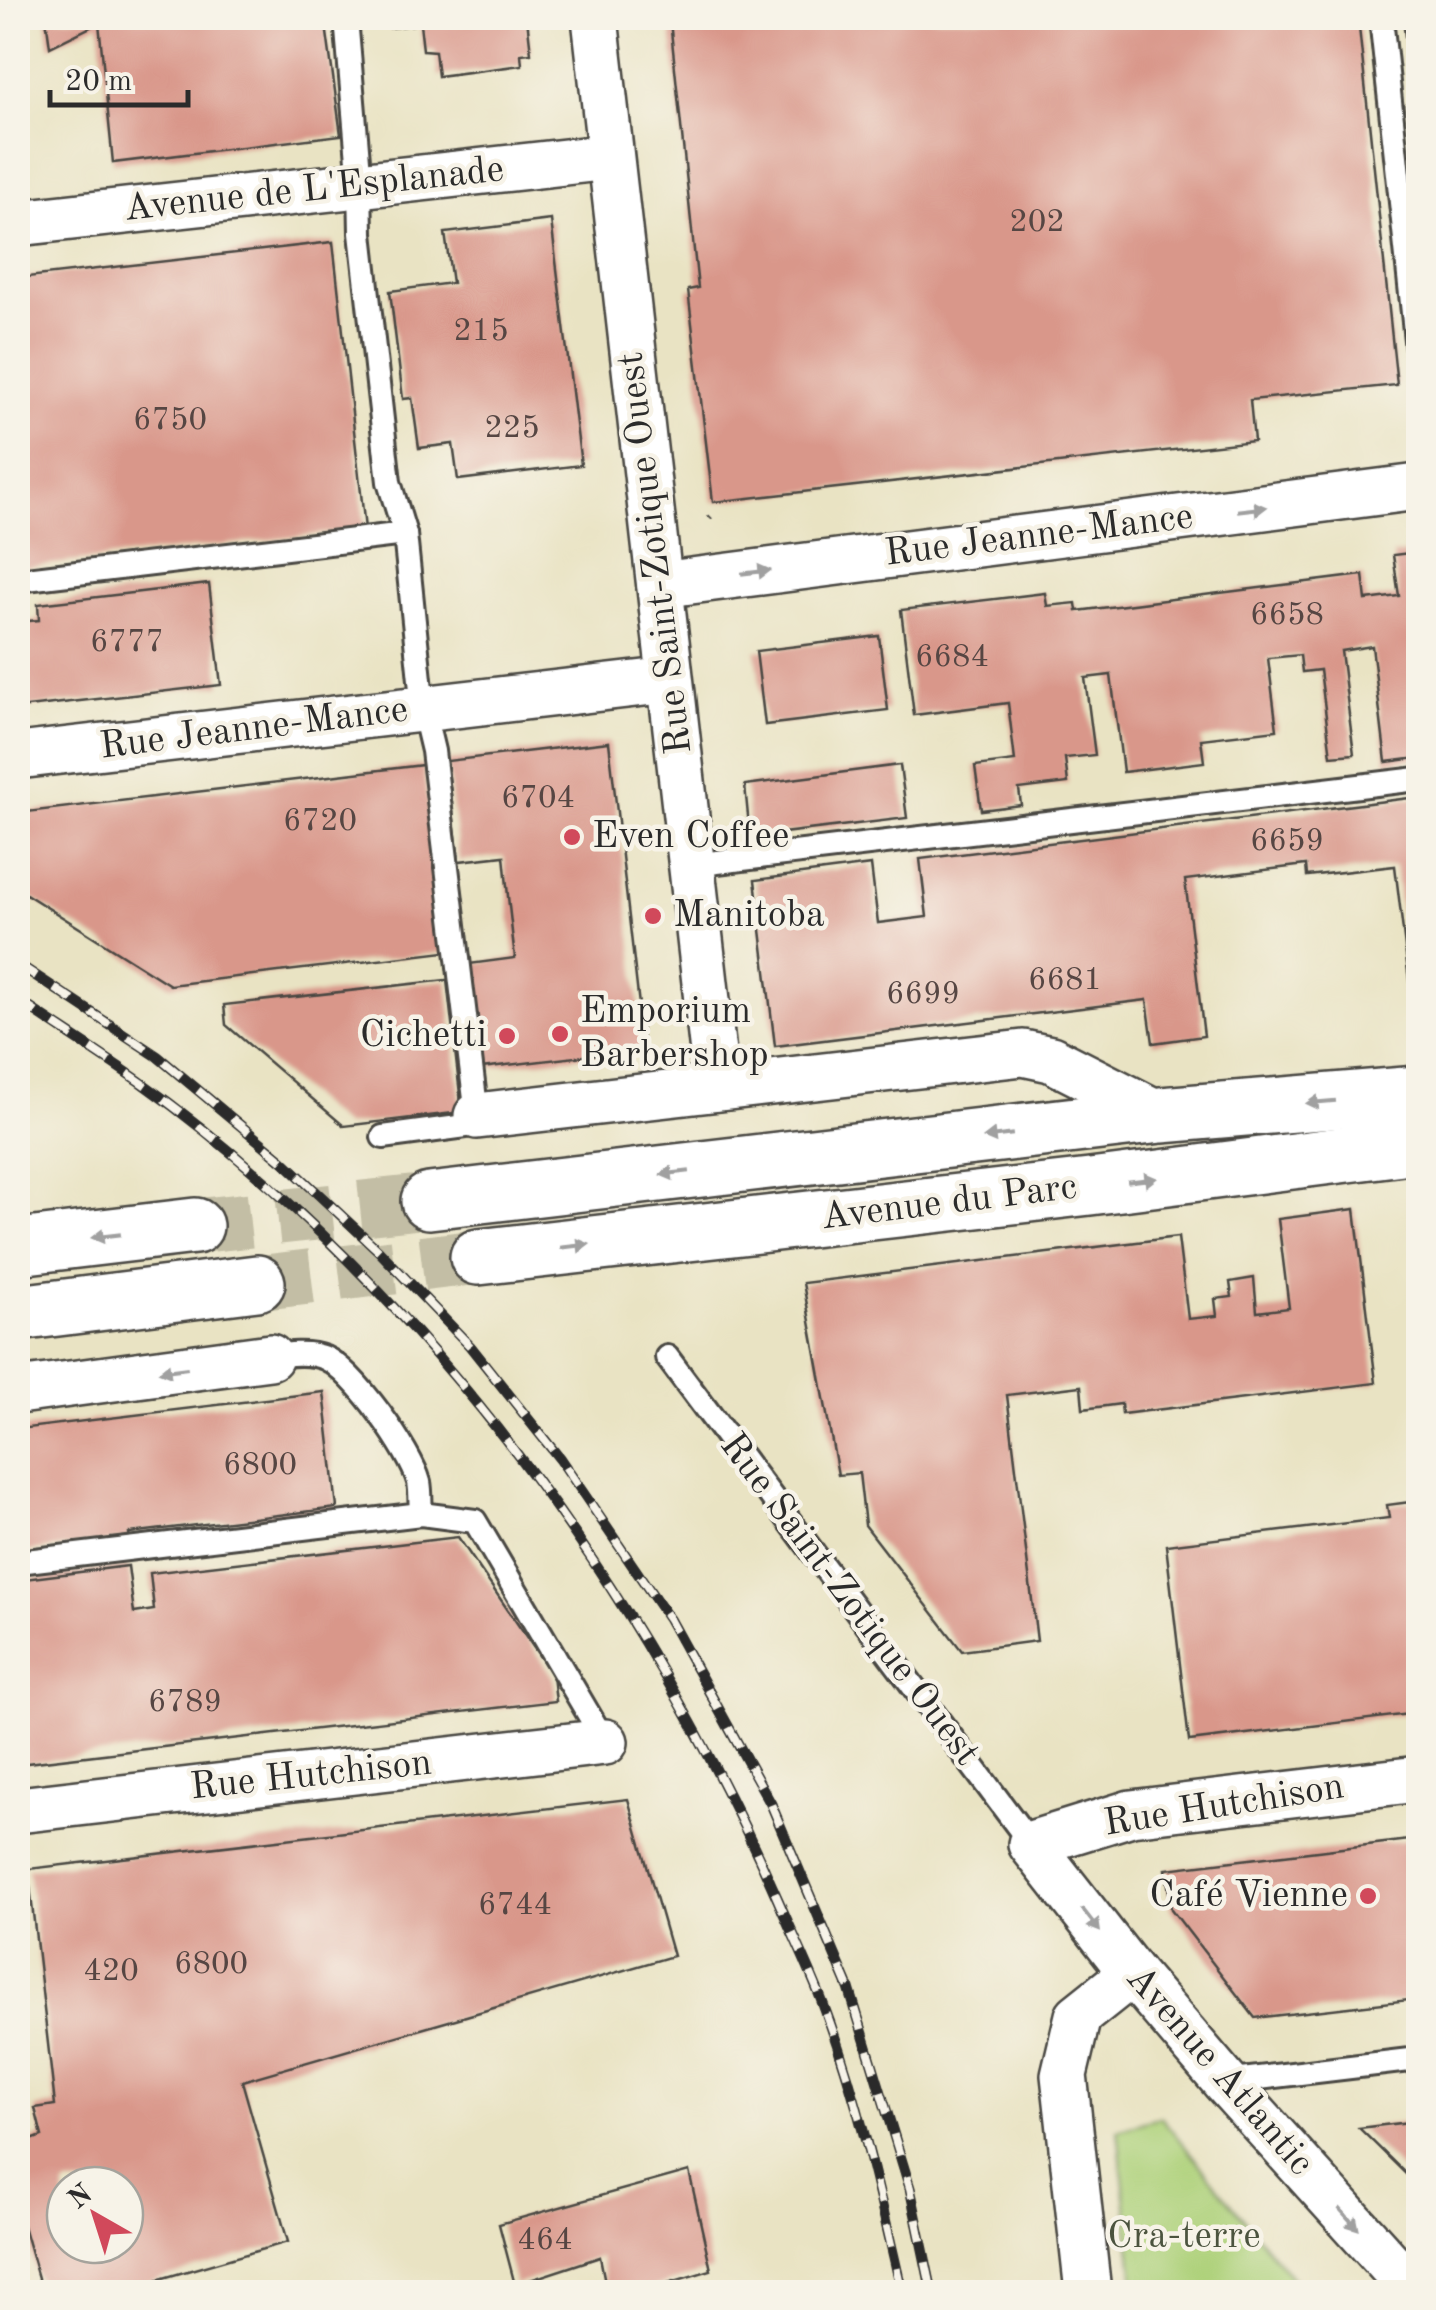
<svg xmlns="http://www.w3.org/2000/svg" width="1436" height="2310" viewBox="0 0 1436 2310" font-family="'Old Standard TT',serif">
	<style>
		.green { fill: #aed17a; stroke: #6c7e52; stroke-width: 2.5 }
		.building { fill: #d9978a; fill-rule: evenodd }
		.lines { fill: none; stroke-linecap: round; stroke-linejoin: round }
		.secondary-tunnel { stroke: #c3bea5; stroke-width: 55; stroke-dasharray: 55 28; stroke-linecap: butt }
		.service-casing { stroke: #484742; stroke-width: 28 }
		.minor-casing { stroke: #484742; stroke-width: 50 }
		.secondary-casing { stroke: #484742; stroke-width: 60 }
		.path { stroke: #484742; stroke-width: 6; stroke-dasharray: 2.5 8; stroke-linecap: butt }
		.service { stroke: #fff; stroke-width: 22 }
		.minor { stroke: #fff; stroke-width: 45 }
		.secondary { stroke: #fff; stroke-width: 55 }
		.rail-casing { stroke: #2b2b2b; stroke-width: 11 }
		.rail { stroke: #f7f3e8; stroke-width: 8; stroke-dasharray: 22; stroke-linecap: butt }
		.oneway { fill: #a0a0a0 }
		.poi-dot { fill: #d1495b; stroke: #f7f3e8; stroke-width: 4 }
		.labels { text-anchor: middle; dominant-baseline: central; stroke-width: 9; stroke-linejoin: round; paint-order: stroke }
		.number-label { font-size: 32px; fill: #564643 }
		.street-label { font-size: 38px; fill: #2b2b2b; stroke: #f7f3e8 }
		.poi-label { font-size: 38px; fill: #2b2b2b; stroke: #f7f3e8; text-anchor: start }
		.park-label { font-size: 38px; fill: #4c543f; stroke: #f7f3e8 }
	</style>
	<rect width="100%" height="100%" fill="#f7f3e8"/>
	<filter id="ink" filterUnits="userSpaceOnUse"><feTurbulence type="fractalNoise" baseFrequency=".01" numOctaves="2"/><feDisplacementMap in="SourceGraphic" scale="20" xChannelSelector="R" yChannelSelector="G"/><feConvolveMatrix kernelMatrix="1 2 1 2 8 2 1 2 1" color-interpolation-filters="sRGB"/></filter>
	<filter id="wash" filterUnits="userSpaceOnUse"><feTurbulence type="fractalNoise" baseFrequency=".0048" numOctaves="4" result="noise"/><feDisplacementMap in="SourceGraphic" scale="40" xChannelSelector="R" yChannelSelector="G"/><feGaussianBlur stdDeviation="2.25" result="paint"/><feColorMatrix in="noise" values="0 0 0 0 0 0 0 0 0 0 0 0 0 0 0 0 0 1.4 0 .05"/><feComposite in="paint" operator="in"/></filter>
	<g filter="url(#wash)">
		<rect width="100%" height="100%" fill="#e9e3c3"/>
		<polygon class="green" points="1161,2117 1303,2292 1135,2292 1118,2130"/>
		<g id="blocks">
			<g class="building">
				<polygon points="46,18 325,18 341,135 113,163 99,23 50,47"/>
				<polygon points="388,18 527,18 531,53 521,54 522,65 438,76 435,51 423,50 420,24 390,28"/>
				<polygon points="704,18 1358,18 1397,385 1250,400 1254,441 713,502 688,290 698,288 670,21"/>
				<polygon points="1403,18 1418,18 1418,138 1416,138"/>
				<polygon points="551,220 581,465 458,480 453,444 419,448 412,398 403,399 390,291 452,283 445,233"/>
				<polygon points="333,242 365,529 18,568 18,278"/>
				<polygon points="1418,552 1418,758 1386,762 1372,646 1341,651 1354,754 1331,756 1320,670 1302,672 1300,655 1268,658 1277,730 1201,739 1204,762 1123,772 1111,675 1085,678 1095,755 1065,758 1068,783 1019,789 1021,805 981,810 975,766 1015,761 1008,703 914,715 901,610 1045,593 1047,606 1076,603 1077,611 1363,575 1366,600 1399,596 1393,555"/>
				<polygon points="209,584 221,685 18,708 18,622 39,620 38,604"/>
				<polygon points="879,636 888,710 765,725 756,651"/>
				<polygon points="609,742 644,1049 481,1068 469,964 515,958 509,906 504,856 459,861 447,761"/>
				<polygon points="423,765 445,952 170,985 18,889 18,813"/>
				<polygon points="900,765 907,818 750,837 745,785"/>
				<polygon points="1418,797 1418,1012 1413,1013 1395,866 1307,876 1306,865 1185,880 1204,1036 1153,1043 1147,1000 775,1046 755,880 871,865 878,923 927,917 920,859"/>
				<polygon points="447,980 462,1112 344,1126 226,1025 224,1005"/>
				<polygon points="1355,1209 1376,1383 1122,1414 1121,1404 1083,1409 1081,1386 1007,1395 1037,1641 962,1651 865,1525 859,1473 838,1475 803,1283 1178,1237 1188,1319 1217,1316 1215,1299 1232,1297 1230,1282 1254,1278 1257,1312 1289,1308 1278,1219"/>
				<polygon points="324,1392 337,1508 129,1533 130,1539 18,1553 18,1429"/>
				<polygon points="1418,1501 1418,1713 1189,1741 1166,1545 1389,1518 1387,1505"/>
				<polygon points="458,1537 553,1676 556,1701 18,1764 18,1588 25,1587 24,1579 128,1566 134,1613 154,1610 150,1573"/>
				<path d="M628 1799 673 1956 242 2081 288 2242 115 2292H42L18 2208V2145L42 2136 35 2108 55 2105 28 1869ZM65 2185H125V2245H65Z"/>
				<polygon points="1418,1839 1418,1999 1255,2018 1171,1909 1166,1869"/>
				<polygon points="1418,2121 1418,2186 1359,2128"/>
				<polygon points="689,2171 711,2270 638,2292 607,2292 600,2257 515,2285 499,2224"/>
			</g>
		</g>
	</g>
	<g filter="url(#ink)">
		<use href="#blocks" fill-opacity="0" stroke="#484742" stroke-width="2.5"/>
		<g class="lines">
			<g class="secondary-tunnel">
				<polyline points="195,1226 429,1201"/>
				<polyline points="257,1283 478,1257"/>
			</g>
			<defs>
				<g id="service">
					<polyline points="346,18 360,184 361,233 389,482 405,534 423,709 433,751 477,1116 466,1126 383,1137"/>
					<polyline points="1381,18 1418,359"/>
					<polyline points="18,580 405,534"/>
					<polyline points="692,865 1418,779"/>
					<polyline points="667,1357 1031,1844"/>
					<polyline points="421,1514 475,1521 605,1742"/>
					<path d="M18 1562 421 1514C420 1504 421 1492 419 1482 411 1452 354 1371 325 1358 308 1351 287 1354 270 1357"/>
					<polyline points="1225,2082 1418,2059"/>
				</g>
				<g id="minor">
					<polyline points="595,18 717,1088"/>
					<polyline points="18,223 610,157"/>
					<polyline points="660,585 1418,487"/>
					<polyline points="18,756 670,680"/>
					<polyline points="477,1116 1023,1053 1051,1059 1161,1115"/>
					<polyline points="18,1391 270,1357"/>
					<polyline points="18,1810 605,1742"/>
					<polyline points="1088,2292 1064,2075 1078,2016 1132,1973"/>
					<polyline points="1415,2292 1225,2082 1132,1973 1031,1844 1131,1813 1418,1779"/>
				</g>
				<g id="secondary">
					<polyline points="429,1201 1161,1115 1418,1094"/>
					<polyline points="18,1247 195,1226"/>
					<polyline points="478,1257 1090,1187 1418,1145"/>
					<polyline points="18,1313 257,1283"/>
				</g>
			</defs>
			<use href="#service" class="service-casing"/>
			<use href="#minor" class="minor-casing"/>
			<use href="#secondary" class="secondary-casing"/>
			<polyline class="path" points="709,518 713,514"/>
			<use href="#service" class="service"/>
			<use href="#minor" class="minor"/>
			<use href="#secondary" class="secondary"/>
			<defs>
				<g id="rail">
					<polyline points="18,964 157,1056 283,1161 379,1251 470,1346 560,1459 669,1619 771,1804 849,1988 910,2188 932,2292"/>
					<path d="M18 1000C58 1027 99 1053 139 1081 212 1133 284 1196 348 1260 530 1443 674 1663 778 1900 793 1935 810 1969 823 2004 858 2097 880 2196 902 2292"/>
				</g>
			</defs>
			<use href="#rail" class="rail-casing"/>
			<use href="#rail" class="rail"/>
		</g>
		<defs><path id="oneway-solid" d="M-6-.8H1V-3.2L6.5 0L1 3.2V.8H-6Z" transform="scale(2.5)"/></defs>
		<g class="oneway">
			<use href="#oneway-solid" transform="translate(1252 509) rotate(-7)"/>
			<use href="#oneway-solid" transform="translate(756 572) rotate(-7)"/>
			<use href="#oneway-solid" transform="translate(1321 1102) rotate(175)"/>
			<use href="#oneway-solid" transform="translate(998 1136) rotate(173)"/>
			<use href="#oneway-solid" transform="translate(675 1173) rotate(173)"/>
			<use href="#oneway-solid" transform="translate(1142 1180) rotate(-7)"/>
			<use href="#oneway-solid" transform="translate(106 1236) rotate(173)"/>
			<use href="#oneway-solid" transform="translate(575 1246) rotate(-7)"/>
			<use href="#oneway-solid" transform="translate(173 1370) rotate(172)"/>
			<use href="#oneway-solid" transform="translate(1091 1920) rotate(52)"/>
			<use href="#oneway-solid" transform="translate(1349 2219) rotate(48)"/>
		</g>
	</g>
	<g class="poi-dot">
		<circle cx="572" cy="837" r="10"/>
		<circle cx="653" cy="916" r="10"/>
		<circle cx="560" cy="1034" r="10"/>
		<circle cx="507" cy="1036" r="10"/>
		<circle cx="1368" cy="1896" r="10"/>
	</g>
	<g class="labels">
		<g class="number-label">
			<text x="1037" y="223">202</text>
			<text x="481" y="332">215</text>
			<text x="170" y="421">6750</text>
			<text x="512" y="429">225</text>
			<text x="1287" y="616">6658</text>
			<text x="127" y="643">6777</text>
			<text x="952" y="658">6684</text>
			<text x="538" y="799">6704</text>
			<text x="320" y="822">6720</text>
			<text x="1287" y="842">6659</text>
			<text x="1065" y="981">6681</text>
			<text x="923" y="995">6699</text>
			<text x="260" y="1466">6800</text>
			<text x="185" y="1703">6789</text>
			<text x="515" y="1906">6744</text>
			<text x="211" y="1965">6800</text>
			<text x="111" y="1972">420</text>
			<text x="545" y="2241">464</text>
		</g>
		<g class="street-label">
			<text transform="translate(314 190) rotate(-6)">Avenue de L'Esplanade</text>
			<text transform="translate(1039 536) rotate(-7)">Rue Jeanne-Mance</text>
			<text transform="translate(656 553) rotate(-97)">Rue Saint-Zotique Ouest</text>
			<text transform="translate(254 729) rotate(-7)">Rue Jeanne-Mance</text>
			<text transform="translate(949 1203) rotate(-7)">Avenue du Parc</text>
			<text transform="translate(849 1600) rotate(53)">Rue Saint-Zotique Ouest</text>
			<text transform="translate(311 1776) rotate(-6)">Rue Hutchison</text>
			<text transform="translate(1224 1806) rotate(-9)">Rue Hutchison</text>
			<text transform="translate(1219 2071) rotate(49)">Avenue Atlantic</text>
		</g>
		<g class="poi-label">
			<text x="592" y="837">Even Coffee</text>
			<text x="673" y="916">Manitoba</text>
			<text x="580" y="1012">Emporium<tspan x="580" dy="44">Barbershop</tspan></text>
			<text x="487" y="1036" text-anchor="end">Cichetti</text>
			<text x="1348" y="1896" text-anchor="end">Café Vienne</text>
		</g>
		<g class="park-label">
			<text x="1184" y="2237">Cra-terre</text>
		</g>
	</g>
	<rect width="1436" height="2310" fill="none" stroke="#f7f3e8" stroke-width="60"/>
	<g transform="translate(95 2215) rotate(321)"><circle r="48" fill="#f7f3e8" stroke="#a5a39c" stroke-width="2.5"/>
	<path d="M0-8L18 38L0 25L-18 38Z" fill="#d1495b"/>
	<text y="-15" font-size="28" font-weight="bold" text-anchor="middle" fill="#2b2b2b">N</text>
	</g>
	<path d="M50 90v15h138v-15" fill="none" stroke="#2b2b2b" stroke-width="5"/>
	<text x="65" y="90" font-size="30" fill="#2b2b2b" stroke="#f7f3e8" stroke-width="8" paint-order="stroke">20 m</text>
</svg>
